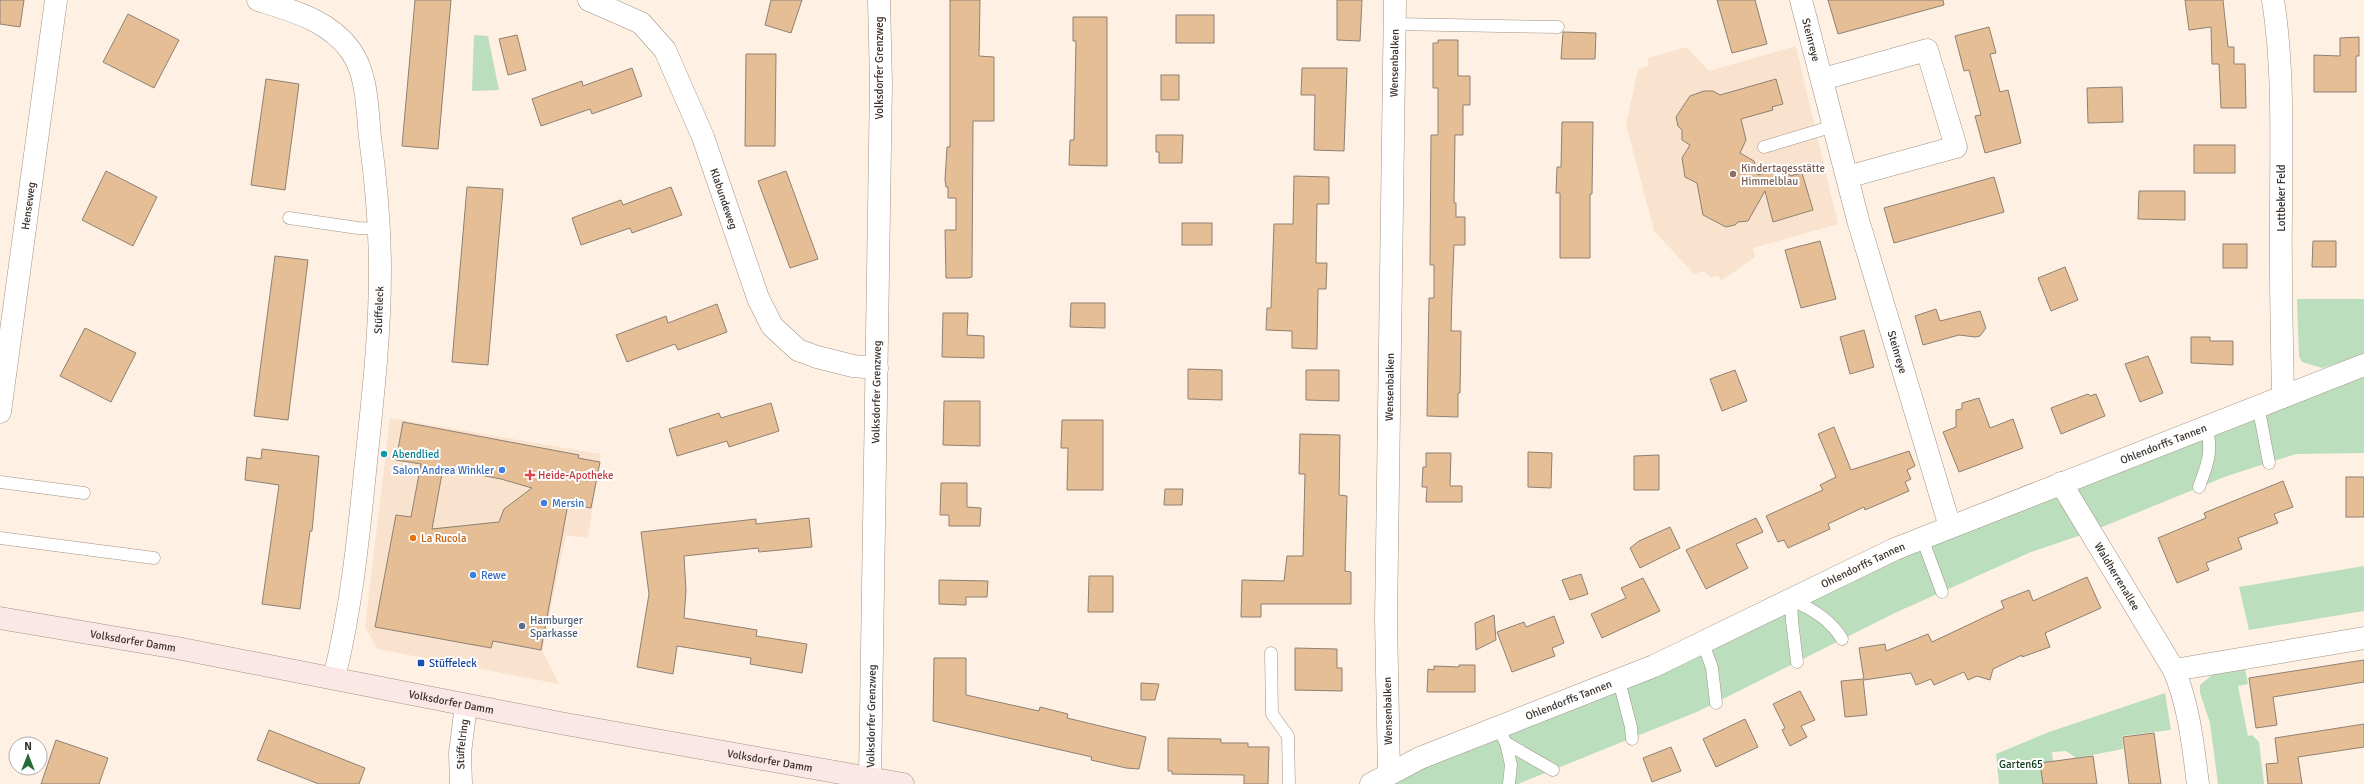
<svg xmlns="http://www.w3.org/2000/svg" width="2364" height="784" viewBox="0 0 2364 784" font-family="Signika,sans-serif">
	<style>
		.built { fill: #f9e3ce }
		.green { fill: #bbdebd }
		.building { fill: #e6be96; stroke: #8e8072; fill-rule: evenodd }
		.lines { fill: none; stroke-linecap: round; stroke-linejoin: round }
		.service-casing { stroke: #a19284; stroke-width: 13 }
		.minor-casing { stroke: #a19284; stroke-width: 23 }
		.tertiary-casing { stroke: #a19284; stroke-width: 23 }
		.secondary-casing { stroke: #a19284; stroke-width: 23 }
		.service { stroke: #fff; stroke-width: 12 }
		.minor { stroke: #fff; stroke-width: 22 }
		.tertiary { stroke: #fff; stroke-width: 22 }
		.secondary { stroke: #fbe7e6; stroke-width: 22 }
		.education-dot { fill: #8d6e63; stroke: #fff; stroke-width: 1.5 }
		.culture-dot { fill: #0f9aa8; stroke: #fff; stroke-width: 1.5 }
		.shop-dot { fill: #3f7fe0; stroke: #fff; stroke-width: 1.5 }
		.health-dot { fill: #e0444e; stroke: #fff; stroke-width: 1.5 }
		.food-dot { fill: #e8710a; stroke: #fff; stroke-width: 1.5 }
		.service-dot { fill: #5c6f8a; stroke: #fff; stroke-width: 1.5 }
		.transit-dot { fill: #1a4fb4; stroke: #fff; stroke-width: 1.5 }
		.labels { text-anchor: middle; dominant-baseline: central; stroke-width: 4; stroke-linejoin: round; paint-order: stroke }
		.street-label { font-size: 11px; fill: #38312b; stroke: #fff }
		.education-label { font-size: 11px; fill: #785e54; stroke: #fff; text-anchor: start }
		.culture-label { font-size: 11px; fill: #0d838f; stroke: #fff; text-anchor: start }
		.shop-label { font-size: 11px; fill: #366cbe; stroke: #fff; text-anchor: start }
		.health-label { font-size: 11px; fill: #be3a42; stroke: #fff; text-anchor: start }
		.food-label { font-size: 11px; fill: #c56008; stroke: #fff; text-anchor: start }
		.service-label { font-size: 11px; fill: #4e5e75; stroke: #fff; text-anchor: start }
		.transit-label { font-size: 11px; fill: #164399; stroke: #fff; text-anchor: start }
		.park-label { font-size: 11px; fill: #093813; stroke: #fff }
	</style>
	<rect width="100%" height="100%" fill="#fef1e4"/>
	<g class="built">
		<polygon points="1796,46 1838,224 1753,248 1755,257 1721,281 1718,276 1710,277 1704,271 1694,274 1654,231 1626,124 1638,69 1648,66 1648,58 1686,47 1709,71"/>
		<polygon points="390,418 601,454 588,538 566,535 542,650 559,684 377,649 365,627"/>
	</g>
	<g class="green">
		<polygon points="474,35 488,36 499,90 472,91"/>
		<polygon points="2297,299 2364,299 2364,355 2322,368 2302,362 2299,356"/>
		<polygon points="2364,365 2364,453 2296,454 2227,476 2090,532 2031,552 1897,612 1699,711 1518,784 1371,784 1799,596"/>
		<polygon points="2364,566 2364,611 2249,630 2239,587"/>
		<polygon points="2245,668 2248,684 2238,686 2248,736 2252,735 2259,742 2264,784 2218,784 2210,723 2200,693 2200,685 2213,674"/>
		<polygon points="2165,693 2171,730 2122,736 2123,749 2076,758 2066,751 2052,752 2053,761 2040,763 2043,784 1999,784 1996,754 2049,732"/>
	</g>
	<g class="building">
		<polygon points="0,0 24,0 20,27 0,24"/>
		<polygon points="415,0 451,0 438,149 402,146"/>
		<polygon points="771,0 802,0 791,33 765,25"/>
		<polygon points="950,0 980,0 979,56 994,57 994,121 973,121 972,277 968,278 946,278 945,230 956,230 956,198 948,198 948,187 946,187 945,180 947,147 950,147"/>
		<polygon points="1337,0 1362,0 1360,41 1337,40"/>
		<polygon points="1717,0 1755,0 1767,44 1732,53"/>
		<polygon points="1828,0 1943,0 1944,5 1838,34"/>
		<polygon points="2185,0 2223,0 2228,47 2234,47 2234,64 2245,64 2246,108 2221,108 2219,64 2212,64 2211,27 2189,30"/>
		<polygon points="128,14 179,40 154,88 103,62"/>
		<rect x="1176" y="15" width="38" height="28"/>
		<polygon points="1073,17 1107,17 1107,166 1069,165 1070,140 1074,140 1076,41 1073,41"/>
		<polygon points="1989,27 1996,53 1990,54 2000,92 2008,90 2021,143 1985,153 1975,116 1981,115 1969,70 1964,71 1955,36"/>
		<polygon points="1563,32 1596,33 1595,59 1561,59"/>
		<polygon points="517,35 526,70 508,75 499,39"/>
		<polygon points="2359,37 2359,56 2356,56 2356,92 2314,92 2314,55 2340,56 2340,38"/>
		<polygon points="1438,40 1458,40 1458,76 1470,76 1470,105 1463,105 1463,135 1455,135 1454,203 1456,203 1456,217 1465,217 1465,245 1454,245 1452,293 1451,331 1461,331 1460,393 1458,393 1458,417 1427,416 1429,298 1434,298 1434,265 1430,265 1431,135 1438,135 1438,88 1433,88 1433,43 1438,43"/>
		<polygon points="746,54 776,54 775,146 745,146"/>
		<polygon points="632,68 642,96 592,114 590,109 541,126 532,99 582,81 583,86"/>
		<polygon points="1302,68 1347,68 1344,151 1314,150 1315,95 1301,95"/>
		<rect x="1161" y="75" width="18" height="25"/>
		<polygon points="266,79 299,84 285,190 251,185"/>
		<polygon points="1776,79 1783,104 1772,107 1773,110 1741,119 1746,140 1740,153 1754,161 1758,175 1787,166 1790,176 1802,173 1813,210 1773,222 1765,191 1748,221 1738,222 1735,225 1726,227 1703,215 1697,183 1685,177 1682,158 1690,145 1682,140 1682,130 1678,126 1676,117 1690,96 1704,91 1713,91 1720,95"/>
		<polygon points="2122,87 2123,122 2088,123 2087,88"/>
		<polygon points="1562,122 1593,122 1592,194 1590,194 1590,258 1560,258 1560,193 1556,193 1557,167 1561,167"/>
		<polygon points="1156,135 1183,135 1182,163 1159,163 1159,152 1156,152"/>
		<rect x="2194" y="145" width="41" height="28"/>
		<polygon points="106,171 157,197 133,246 82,220"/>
		<polygon points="786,171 818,259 790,268 758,181"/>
		<polygon points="1294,176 1329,177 1329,204 1317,204 1316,263 1327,263 1326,289 1318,289 1317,349 1292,348 1292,331 1266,330 1267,308 1271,308 1274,224 1293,224"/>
		<polygon points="1994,177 2004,212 1894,243 1884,208"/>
		<polygon points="467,187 503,189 488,365 452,362"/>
		<polygon points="671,187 682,215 632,233 630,228 581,245 572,218 621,200 623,205"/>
		<polygon points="2139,191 2185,191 2185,220 2138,219"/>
		<rect x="1182" y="223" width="30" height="22"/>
		<polygon points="1820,241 1836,299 1801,308 1785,250"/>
		<polygon points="2313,241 2336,241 2336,267 2312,267"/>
		<rect x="2223" y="244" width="24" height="24"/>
		<polygon points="275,256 308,260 288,420 254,416"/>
		<polygon points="2065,267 2078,300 2051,311 2038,278"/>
		<polygon points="1071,303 1105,303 1105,328 1070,327"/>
		<polygon points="717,304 727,332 678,350 675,344 627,362 616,335 666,316 668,323"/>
		<polygon points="1936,309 1940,321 1980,311 1986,328 1980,336 1975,337 1959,335 1923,345 1915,316"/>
		<polygon points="943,313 968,313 967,335 984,336 984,358 942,357"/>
		<polygon points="85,328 136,353 111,402 60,376"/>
		<polygon points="1864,330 1874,367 1850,374 1840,337"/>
		<polygon points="2191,337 2210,337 2210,341 2233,341 2233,365 2191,363"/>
		<polygon points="2148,356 2163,393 2140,402 2125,364"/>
		<polygon points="1188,369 1222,370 1222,400 1188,399"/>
		<polygon points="1306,370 1339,370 1339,401 1306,400"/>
		<polygon points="1735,370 1747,401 1722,411 1710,379"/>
		<polygon points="2088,394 2090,396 2096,394 2105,416 2061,434 2051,408"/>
		<polygon points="1979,398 1990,428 2013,419 2023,448 1959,472 1943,432 1956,427 1956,410 1962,409 1962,403"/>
		<polygon points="944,401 980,401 980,446 943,445"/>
		<polygon points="771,403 779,431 729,447 727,441 677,456 669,429 719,413 721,418"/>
		<polygon points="1062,420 1103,420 1103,490 1067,490 1068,448 1061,448"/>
		<path d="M403 422 579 455 578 458 600 462 591 508 568 504 541 650 493 641 491 648 375 627 396 515 411 517 421 464 396 460ZM443 468 501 479 532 488 504 509 499 522 432 529Z"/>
		<polygon points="1834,427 1851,470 1909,451 1915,466 1907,470 1911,479 1905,482 1909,491 1865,510 1864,507 1828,524 1830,529 1788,548 1784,540 1778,542 1766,516 1823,490 1820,485 1836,477 1818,434"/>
		<polygon points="1300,434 1340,435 1339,495 1347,496 1345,571 1351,572 1351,604 1261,604 1261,617 1241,617 1242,580 1284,581 1287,556 1303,556 1305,474 1299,474"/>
		<polygon points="262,449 319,456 312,531 310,531 300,609 262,604 279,485 245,480 247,457 261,459"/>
		<polygon points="1528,452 1552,453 1551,488 1528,487"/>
		<polygon points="1426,453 1451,453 1450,486 1462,486 1462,502 1426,502 1427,487 1422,487 1423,467 1426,467"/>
		<polygon points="1659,455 1659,490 1634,490 1634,456"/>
		<rect x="2346" y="477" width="18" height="40"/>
		<polygon points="2283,481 2293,507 2274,514 2278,523 2238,538 2242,549 2206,563 2209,570 2177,583 2158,538 2206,518 2204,513"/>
		<polygon points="941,483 967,483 967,507 981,508 980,526 949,526 949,515 940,515"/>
		<polygon points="1165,489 1183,489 1182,505 1164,505"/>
		<polygon points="809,518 812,547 759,552 758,548 684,556 686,591 684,618 757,630 756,636 807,644 802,673 750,664 751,658 677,646 673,674 637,667 649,594 641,532 756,519 756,524"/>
		<polygon points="1756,518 1763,532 1736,544 1748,568 1706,589 1686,550"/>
		<polygon points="1670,527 1680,548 1640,568 1630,548 1639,541"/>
		<polygon points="1581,574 1588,594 1570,600 1562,580"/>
		<polygon points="1089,576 1113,576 1113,612 1088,612"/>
		<polygon points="2087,577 2101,608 2045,633 2050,647 2022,657 2022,655 1993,669 1990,680 1977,676 1968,680 1964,672 1934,685 1931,679 1916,685 1911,673 1864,680 1859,648 1885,644 1886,651 1928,634 1932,642 2004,608 2001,601 2029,590 2033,601"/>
		<polygon points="1643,578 1660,611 1602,638 1591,614 1626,598 1621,588"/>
		<polygon points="939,580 988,581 987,597 966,597 966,605 939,604"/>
		<polygon points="1494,615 1496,640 1476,650 1475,623"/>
		<polygon points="1554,616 1564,643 1552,648 1555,656 1512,672 1497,632 1524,622 1526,627"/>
		<polygon points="1295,648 1337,649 1337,668 1342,668 1342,691 1295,690"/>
		<polygon points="934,658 966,658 966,695 1039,711 1040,707 1068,714 1067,718 1146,737 1139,769 1126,768 1091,760 1092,757 933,721"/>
		<polygon points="2364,660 2364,682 2273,697 2277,725 2256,728 2249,678"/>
		<polygon points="1459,665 1475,665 1475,692 1427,692 1428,669 1434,670 1434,666 1459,667"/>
		<polygon points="1863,679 1867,715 1845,717 1841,681"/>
		<polygon points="1141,683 1159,684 1155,700 1141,700"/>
		<polygon points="1800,691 1815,720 1801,726 1807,737 1790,746 1782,730 1785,728 1773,704"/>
		<polygon points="1745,719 1758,747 1716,767 1703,739"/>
		<polygon points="2364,724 2364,747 2298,757 2302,784 2268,784 2266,764 2278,763 2275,738"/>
		<polygon points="269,730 365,768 359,784 319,784 257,760"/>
		<polygon points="2154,733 2161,784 2129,784 2123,737"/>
		<polygon points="1168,738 1221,739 1221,743 1248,743 1248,747 1269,747 1268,784 1244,784 1244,775 1172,774 1172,771 1168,771"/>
		<polygon points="56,740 108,758 99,784 41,784"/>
		<polygon points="1671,747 1681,771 1652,782 1643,758"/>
		<polygon points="2093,756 2097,784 2043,784 2040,763"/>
	</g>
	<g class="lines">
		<defs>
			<g id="service">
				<polyline points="1394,24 1558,27"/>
				<polyline points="1764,147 1834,126"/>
				<polyline points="289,218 358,228 378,229"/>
				<polyline points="2258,405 2269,463"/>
				<polyline points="0,482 84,493"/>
				<path d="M2199 487C2208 463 2213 451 2206 425"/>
				<polyline points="0,538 154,558"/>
				<polyline points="1922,538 1942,592"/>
				<polyline points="1703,643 1712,668 1716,703"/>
				<polyline points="1271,653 1272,714 1288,736 1289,784"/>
				<path d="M1797 662 1792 621 1791 600C1811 608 1831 620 1842 639"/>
				<polyline points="1619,681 1631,727 1632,739"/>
				<polyline points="1498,728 1506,743 1553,770"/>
				<polyline points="1506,743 1511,765 1509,784"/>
			</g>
			<g id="minor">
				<path d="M258 0C293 11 329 20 351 51 368 76 367 109 370 137 376 181 380 227 380 271 380 338 372 405 365 472 358 541 351 610 334 678"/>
				<path id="s1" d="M589 0 641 23 665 50 703 137 758 298 772 326 798 350 817 357 853 366 877 368"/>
				<path id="s2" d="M1801 0 1858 220 1950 527"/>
				<path d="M2273 0C2284 70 2281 141 2281 212 2280 273 2282 335 2283 397"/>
				<polyline points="1823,79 1927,50 1956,147 1847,177"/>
				<path id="s3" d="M0 412 56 0"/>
				<path id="s4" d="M2061 483 2174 670C2189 706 2193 745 2198 784"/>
				<polyline points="2174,670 2364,638"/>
				<path id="s5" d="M1389 773 1386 620 1395 0"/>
				<path id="s6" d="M461 784 460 753 466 705"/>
				<path id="s7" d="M1371 784 1420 758 1654 666 1895 549 2364 365"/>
			</g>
			<g id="tertiary">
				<path id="s8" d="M870 777 881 83 879 0"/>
			</g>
			<g id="secondary">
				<path id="s9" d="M0 618 177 648 560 723 903 784"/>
			</g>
		</defs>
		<use href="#service" class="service-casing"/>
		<use href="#minor" class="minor-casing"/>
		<use href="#tertiary" class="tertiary-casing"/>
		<use href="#secondary" class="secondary-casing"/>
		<use href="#service" class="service"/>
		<use href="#minor" class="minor"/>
		<use href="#tertiary" class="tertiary"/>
		<use href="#secondary" class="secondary"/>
	</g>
	<circle class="education-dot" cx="1733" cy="174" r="4"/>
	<circle class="culture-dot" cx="384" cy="454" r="4"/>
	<g class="shop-dot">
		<circle cx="502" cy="470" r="4"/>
		<circle cx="544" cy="503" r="4"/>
		<circle cx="473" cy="575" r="4"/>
	</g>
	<path class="health-dot" d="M528 469h4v4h4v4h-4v4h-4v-4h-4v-4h4z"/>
	<circle class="food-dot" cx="413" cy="538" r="4"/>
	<circle class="service-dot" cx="522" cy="626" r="4"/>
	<rect class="transit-dot" x="417" y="659" width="8" height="8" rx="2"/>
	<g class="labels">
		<g class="street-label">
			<text stroke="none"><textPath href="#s2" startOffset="41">Steinreye</textPath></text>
			<text stroke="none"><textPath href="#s5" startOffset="710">Wensenbalken</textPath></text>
			<text transform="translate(879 68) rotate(-90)">Volksdorfer Grenzweg</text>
			<text transform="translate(2281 198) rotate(-90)">Lottbeker Feld</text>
			<text stroke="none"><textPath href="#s1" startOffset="253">Klabundeweg</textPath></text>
			<text stroke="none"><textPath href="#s3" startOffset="208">Henseweg</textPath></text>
			<text transform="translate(379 310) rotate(-88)">Stüffeleck</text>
			<text stroke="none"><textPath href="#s2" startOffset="365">Steinreye</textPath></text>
			<text stroke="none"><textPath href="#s5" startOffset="386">Wensenbalken</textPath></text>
			<text stroke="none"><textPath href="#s8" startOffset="385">Volksdorfer Grenzweg</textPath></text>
			<text stroke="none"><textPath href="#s7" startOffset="863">Ohlendorffs Tannen</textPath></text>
			<text stroke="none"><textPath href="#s7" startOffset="539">Ohlendorffs Tannen</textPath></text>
			<text stroke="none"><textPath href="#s4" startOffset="109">Waldherrenallee</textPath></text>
			<text stroke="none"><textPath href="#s9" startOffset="135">Volksdorfer Damm</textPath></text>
			<text stroke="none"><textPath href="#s7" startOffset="215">Ohlendorffs Tannen</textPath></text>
			<text stroke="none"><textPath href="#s9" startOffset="459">Volksdorfer Damm</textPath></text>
			<text transform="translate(1388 711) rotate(-91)">Wensenbalken</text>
			<text stroke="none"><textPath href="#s8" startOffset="61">Volksdorfer Grenzweg</textPath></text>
			<text stroke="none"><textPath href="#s6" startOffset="40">Stüffelring</textPath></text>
			<text stroke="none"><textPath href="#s9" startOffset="783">Volksdorfer Damm</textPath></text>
		</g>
		<g class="education-label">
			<text x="1741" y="168">Kindertagesstätte<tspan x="1741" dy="13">Himmelblau</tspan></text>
		</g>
		<g class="culture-label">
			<text x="392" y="454">Abendlied</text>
		</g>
		<g class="shop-label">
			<text x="494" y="470" text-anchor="end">Salon Andrea Winkler</text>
			<text x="552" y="503">Mersin</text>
			<text x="481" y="575">Rewe</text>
		</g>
		<g class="health-label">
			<text x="538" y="475">Heide-Apotheke</text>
		</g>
		<g class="food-label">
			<text x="421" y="538">La Rucola</text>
		</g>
		<g class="service-label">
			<text x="530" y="620">Hamburger<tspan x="530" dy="13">Sparkasse</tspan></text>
		</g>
		<g class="transit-label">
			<text x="429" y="663">Stüffeleck</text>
		</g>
		<g class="park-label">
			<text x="2021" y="764">Garten65</text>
		</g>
	</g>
	<g transform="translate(28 756)"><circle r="19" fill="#ffffff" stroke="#afadaa"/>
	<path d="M0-3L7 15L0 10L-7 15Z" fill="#276b37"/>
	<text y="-6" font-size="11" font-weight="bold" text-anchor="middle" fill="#38312b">N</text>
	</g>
</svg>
